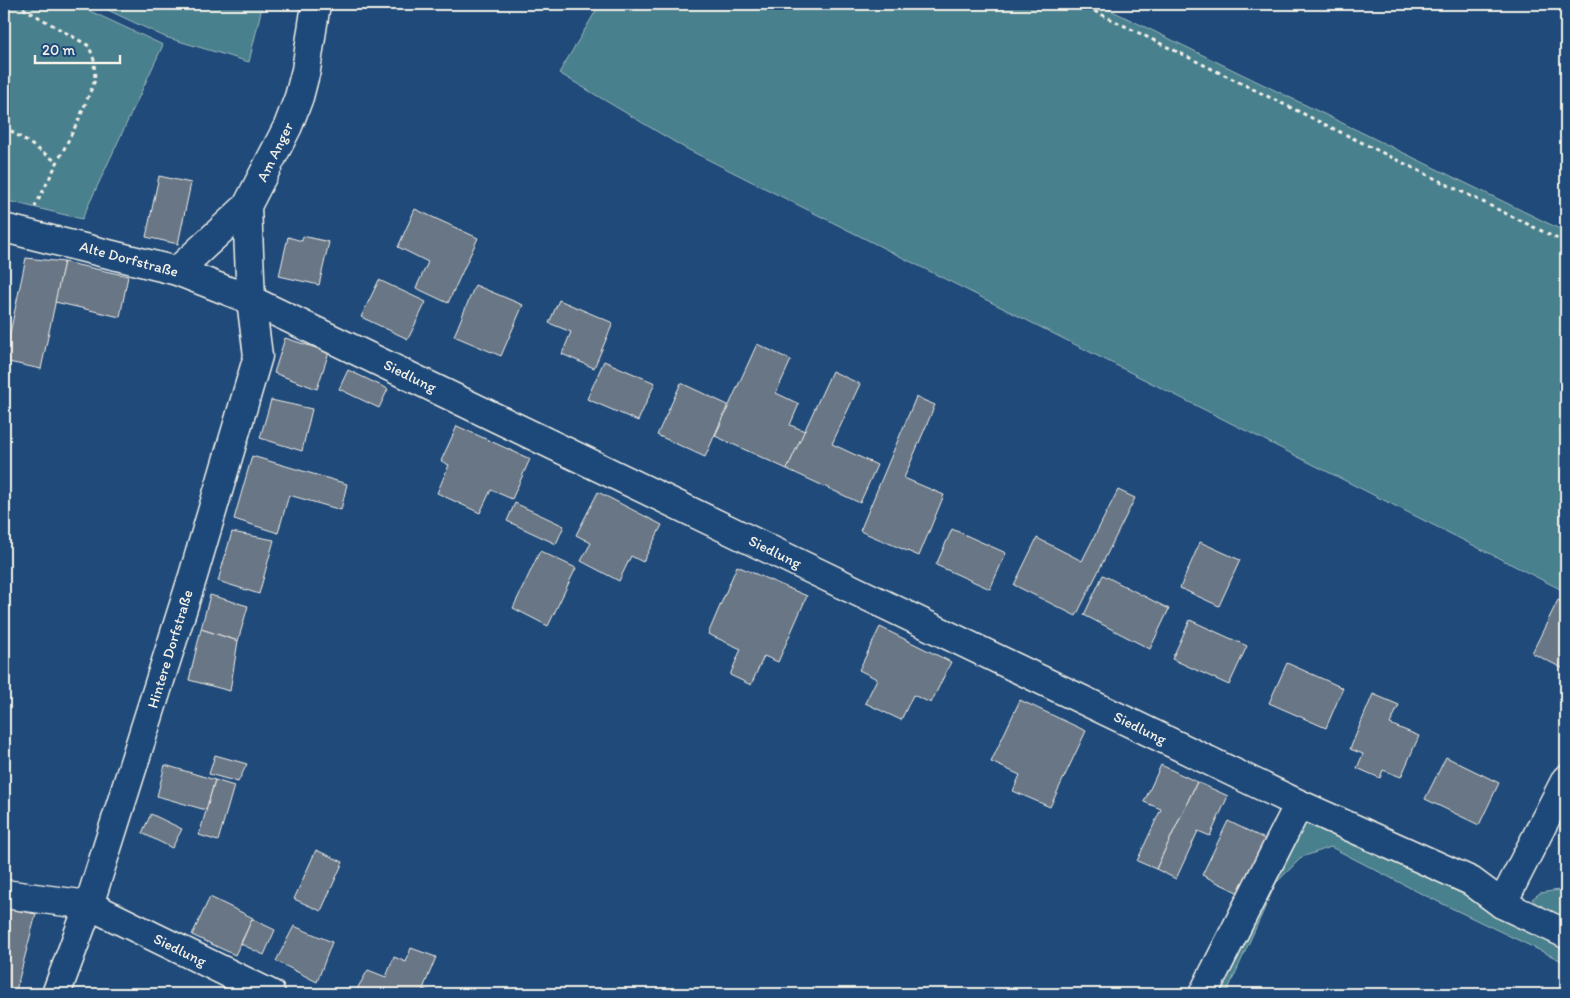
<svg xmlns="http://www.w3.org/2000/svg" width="1570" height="998" viewBox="0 0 1570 998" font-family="Itim,sans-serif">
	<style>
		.green { fill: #4a808e; stroke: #9fb8bb }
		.building { fill: #677686; stroke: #f4f1e8 }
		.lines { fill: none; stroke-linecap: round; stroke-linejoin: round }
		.minor-casing { stroke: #f4f1e8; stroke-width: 31 }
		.path { stroke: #f4f1e8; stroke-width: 3; stroke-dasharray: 4 4; stroke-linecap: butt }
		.minor { stroke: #1f4a7a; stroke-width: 28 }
		.labels { text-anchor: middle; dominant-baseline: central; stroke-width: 4; stroke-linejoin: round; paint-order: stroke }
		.street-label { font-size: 15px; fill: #f4f1e8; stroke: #1f4a7a }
	</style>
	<rect width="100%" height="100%" fill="#1f4a7a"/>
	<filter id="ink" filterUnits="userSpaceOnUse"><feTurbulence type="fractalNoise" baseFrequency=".02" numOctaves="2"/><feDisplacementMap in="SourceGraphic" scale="10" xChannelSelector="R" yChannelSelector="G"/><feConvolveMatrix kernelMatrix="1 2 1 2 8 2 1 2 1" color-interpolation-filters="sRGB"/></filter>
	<g filter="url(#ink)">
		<g class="green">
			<polygon points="4,4 75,4 163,45 82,219 4,200"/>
			<polygon points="95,4 262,4 262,7 249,62 165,37"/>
			<polygon points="600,4 1098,4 1566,232 1566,592 683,147 559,73"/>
			<polygon points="1303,817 1566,944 1566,963 1420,893 1331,847 1302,857 1276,883 1226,994 1213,994"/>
			<polygon points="1559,890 1566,894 1566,923 1541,910 1532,899 1540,893"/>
		</g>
		<g class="building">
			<polygon points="159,176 191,183 178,244 146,237"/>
			<polygon points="415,209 478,238 448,303 416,288 428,262 398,247"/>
			<polygon points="303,236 329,242 319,285 279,276 288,237 302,241"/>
			<polygon points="26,258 64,262 41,369 4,361"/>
			<polygon points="64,262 128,276 120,317 55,302"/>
			<polygon points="379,280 426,302 408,339 361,317"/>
			<polygon points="475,285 523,305 501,356 454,336"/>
			<polygon points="559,300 613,323 594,368 562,354 571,332 549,323"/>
			<polygon points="285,338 329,352 317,389 274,373"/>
			<polygon points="757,344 791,360 776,393 799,404 790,425 805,431 787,469 715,436"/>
			<polygon points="604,361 655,383 638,421 587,399"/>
			<polygon points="348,370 388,389 379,408 339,389"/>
			<polygon points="832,371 860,384 832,444 877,465 860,503 787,469"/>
			<polygon points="681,383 728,405 705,457 657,435"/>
			<polygon points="916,397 935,405 904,478 944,495 919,556 860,531"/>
			<polygon points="271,400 312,409 302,451 260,438"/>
			<polygon points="457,426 530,459 512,499 491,490 480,513 437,493 449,465 441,461"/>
			<polygon points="252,456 347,484 341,510 289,495 278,533 234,519"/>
			<polygon points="1118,490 1135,498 1076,616 1014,585 1037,538 1082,561"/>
			<polygon points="598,492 662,525 643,562 631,556 619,581 581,561 591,543 576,535"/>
			<polygon points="515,503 564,526 556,544 507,521"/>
			<polygon points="952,529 1006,553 990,589 936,565"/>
			<polygon points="232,532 274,540 259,594 218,581"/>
			<polygon points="1200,542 1240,560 1219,606 1180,588"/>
			<polygon points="540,551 576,568 548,626 513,608"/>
			<polygon points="737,566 807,596 778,662 764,656 751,685 730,675 741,649 708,634"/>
			<polygon points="1103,575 1169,609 1150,649 1084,615"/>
			<polygon points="210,595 248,606 238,641 201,629"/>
			<polygon points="1558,600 1566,604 1566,670 1532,653"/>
			<polygon points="1190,620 1247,646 1229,685 1172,659"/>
			<polygon points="880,627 951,662 931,703 913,695 901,720 865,703 877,679 859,670"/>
			<polygon points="201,629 238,641 230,691 189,680"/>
			<polygon points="1287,663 1343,688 1326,728 1269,703"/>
			<polygon points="1373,694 1399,705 1390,724 1419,736 1401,777 1383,770 1380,778 1357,768 1363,754 1350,749"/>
			<polygon points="1020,700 1086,731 1050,807 1013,791 1020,775 991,762"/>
			<polygon points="215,755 247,764 238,782 209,774"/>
			<polygon points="1446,757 1499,783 1479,825 1425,799"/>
			<polygon points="165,765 215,780 206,810 157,796"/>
			<polygon points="1161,765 1197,782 1156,869 1137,861 1161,809 1144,802"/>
			<polygon points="215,780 234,786 218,841 199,835"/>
			<polygon points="1197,782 1228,796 1210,836 1198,831 1176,879 1156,869"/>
			<polygon points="151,814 182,829 172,848 142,833"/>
			<polygon points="1228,821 1267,840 1241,894 1202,875"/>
			<polygon points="316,850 343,862 321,911 294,899"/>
			<polygon points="210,897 253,918 235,955 192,935"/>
			<polygon points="4,908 36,914 15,994 4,994"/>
			<polygon points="252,919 275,930 264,955 241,944"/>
			<polygon points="294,926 332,942 317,982 276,961"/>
			<polygon points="411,948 436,957 423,989 436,994 354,994 368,970 386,977 394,957 406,962"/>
		</g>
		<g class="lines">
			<defs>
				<g id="minor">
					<polyline points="4,228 177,271 251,300 1299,804 1471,881 1502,904 1566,934"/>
					<polyline points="177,271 247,206"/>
					<polyline points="4,894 89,905 271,994"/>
					<polyline points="1502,904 1566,779"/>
					<polyline points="56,994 89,905 193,576 258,356 251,300 247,206 288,126 299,97 306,70 316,4"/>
					<polyline points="1203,994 1299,804"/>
				</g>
			</defs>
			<use href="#minor" class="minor-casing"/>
			<g class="path">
				<polyline points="16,4 89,46 94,60 95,80 80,117 35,207"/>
				<polyline points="1080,4 1566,243"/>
				<polyline points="4,126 57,162"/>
			</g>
			<use href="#minor" class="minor"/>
		</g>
	</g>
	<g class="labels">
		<g class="street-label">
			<text transform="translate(275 152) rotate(-64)">Am Anger</text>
			<text transform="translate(129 259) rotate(15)">Alte Dorfstraße</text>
			<text transform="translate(410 376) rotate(26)">Siedlung</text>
			<text transform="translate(775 552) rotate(26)">Siedlung</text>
			<text transform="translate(170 649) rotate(-73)">Hintere Dorfstraße</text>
			<text transform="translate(1140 728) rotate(26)">Siedlung</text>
			<text transform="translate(180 950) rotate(26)">Siedlung</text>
		</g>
	</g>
	<rect width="1570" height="998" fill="none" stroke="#1f4a7a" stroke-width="20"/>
	<rect x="10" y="10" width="1550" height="978" fill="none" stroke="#f4f1e8" stroke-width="2" filter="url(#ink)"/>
	<path d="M35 55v8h85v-8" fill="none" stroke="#f4f1e8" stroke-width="2.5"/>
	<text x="42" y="55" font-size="15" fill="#f4f1e8" stroke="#1f4a7a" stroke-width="4" paint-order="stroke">20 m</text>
</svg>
